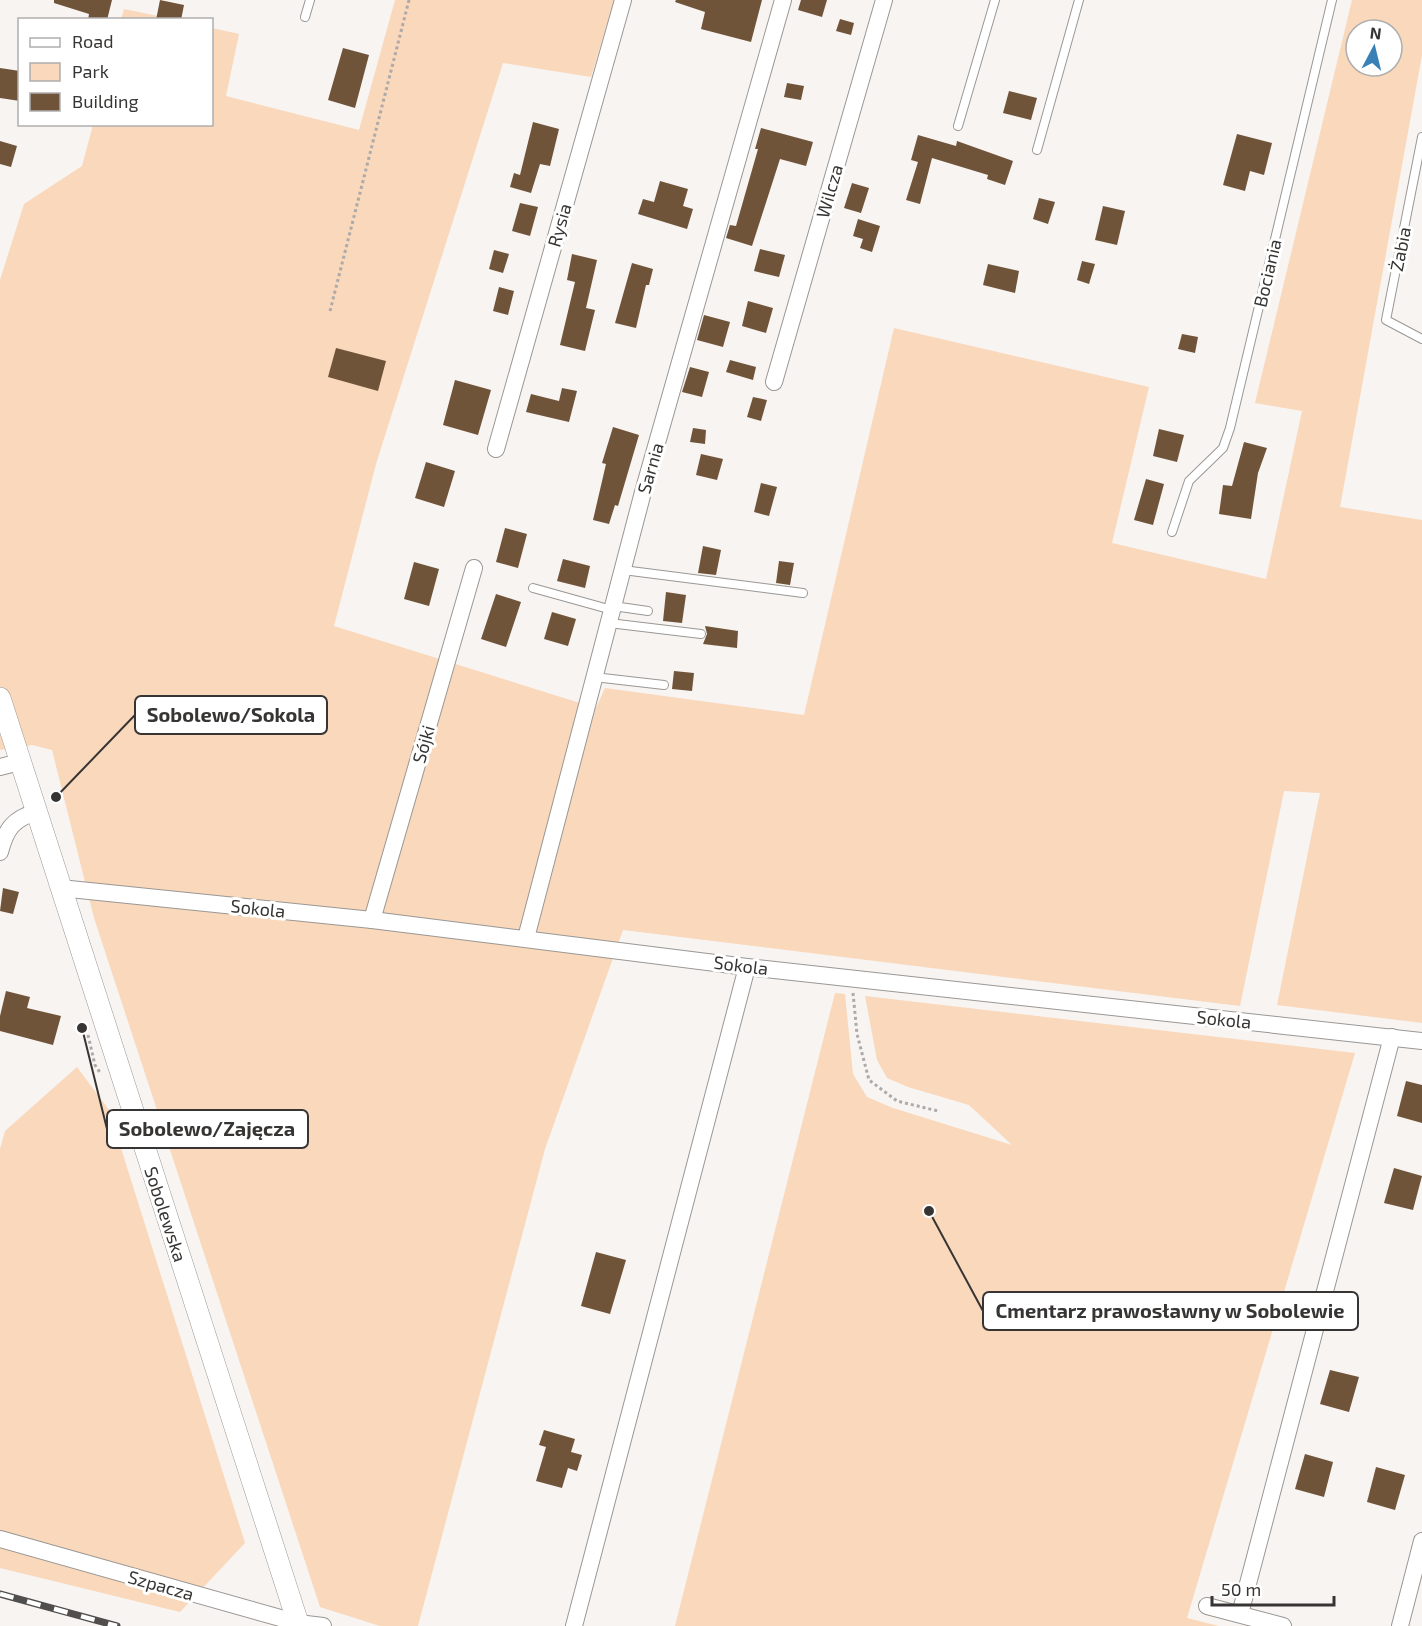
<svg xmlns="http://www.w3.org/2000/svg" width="1422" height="1626" viewBox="0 0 1422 1626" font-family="'Exo 2',sans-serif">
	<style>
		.green { fill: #f9d8bb; fill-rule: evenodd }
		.building { fill: #70543a }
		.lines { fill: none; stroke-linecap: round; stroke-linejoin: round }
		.service-casing { stroke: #9a9794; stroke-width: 10 }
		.minor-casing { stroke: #9a9794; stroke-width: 18 }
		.tertiary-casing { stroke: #9a9794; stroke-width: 22 }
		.path { stroke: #adaaa9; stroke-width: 3; stroke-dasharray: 3 3; stroke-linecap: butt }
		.service { stroke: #fff; stroke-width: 8 }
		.minor { stroke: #fff; stroke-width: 16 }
		.tertiary { stroke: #fff; stroke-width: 21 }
		.rail-casing { stroke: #514f4e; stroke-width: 7 }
		.rail { stroke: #fff; stroke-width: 4.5; stroke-dasharray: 14; stroke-linecap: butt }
		.labels { text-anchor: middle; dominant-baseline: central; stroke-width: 6; stroke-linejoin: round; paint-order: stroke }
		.street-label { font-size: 18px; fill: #373534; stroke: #fff }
		.leader { fill: none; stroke: #373534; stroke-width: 2 }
		.callout-dot { fill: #373534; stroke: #fff; stroke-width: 2 }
		.callout { fill: #fff; stroke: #373534; stroke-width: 2 }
		.callout-label { font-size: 20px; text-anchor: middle; font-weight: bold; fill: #373534 }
	</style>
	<rect width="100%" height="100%" fill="#f8f4f2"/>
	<g class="green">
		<path d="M395 0H614L591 77 503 63 376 464 334 626 596 708 605 688 804 715 894 328 1149 387 1112 543 1266 579 1302 411 1255 403 1352 0H1422V55L1340 507 1422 520V1023L1277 1005 1320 793 1284 791 1240 1006 623 930 545 1149 418 1626H380L320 1607 94 918 52 750 32 745 0 750V280L24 204 82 166 93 125 212 124V28L239 34 226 96 359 130ZM1356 30H1392V66H1356Z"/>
		<polygon points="124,9 173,19 121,20"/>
		<polygon points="835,993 845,994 853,1074 867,1097 893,1108 1012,1145 969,1105 908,1087 887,1078 877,1060 865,996 1355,1053 1187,1618 1219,1626 675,1626"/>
		<polygon points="77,1067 109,1110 245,1543 180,1612 0,1568 0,1149 5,1131"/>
	</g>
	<g class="building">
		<polygon points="54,0 112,0 107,20 88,20 89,14 54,3"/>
		<polygon points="160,0 184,5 181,20 156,20"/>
		<polygon points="676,0 762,0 751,42 701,29 705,12 675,2"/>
		<polygon points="801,0 827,0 822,17 798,10"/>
		<polygon points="840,19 854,23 851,35 836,31"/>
		<polygon points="343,48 369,55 355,108 328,100"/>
		<polygon points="0,68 20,71 20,101 0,98"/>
		<polygon points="787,83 804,86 801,100 784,97"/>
		<polygon points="1009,91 1037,98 1031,120 1003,113"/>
		<polygon points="533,122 559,129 550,166 540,164 531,193 510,187 514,173 520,175"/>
		<polygon points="761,128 813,142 806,166 780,159 752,246 726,238 730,225 736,226 758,149 755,149"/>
		<polygon points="1237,134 1272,143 1264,175 1250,171 1245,191 1223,185"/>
		<polygon points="918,135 956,146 957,141 1013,161 1005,185 987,179 988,175 932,158 920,204 906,200 918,162 911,160"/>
		<polygon points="0,141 17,146 11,167 0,164"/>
		<polygon points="660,181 688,189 683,206 693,209 687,229 638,214 643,199 654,202"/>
		<polygon points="852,183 869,188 861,213 844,208"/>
		<polygon points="1039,198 1055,202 1048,224 1033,219"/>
		<polygon points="520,203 538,207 530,236 512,231"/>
		<polygon points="1103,206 1125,211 1117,245 1095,240"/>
		<polygon points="858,219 880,226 872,252 860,248 863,239 853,236"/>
		<polygon points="760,249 785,255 779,277 754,271"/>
		<polygon points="494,250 509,254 503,273 489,269"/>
		<polygon points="572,254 597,260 586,308 595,310 585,351 560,345 575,282 567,280"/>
		<polygon points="1082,261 1095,264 1089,284 1077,280"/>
		<polygon points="632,263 653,269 649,285 646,285 636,328 615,323"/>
		<polygon points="988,264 1019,271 1015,293 983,285"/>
		<polygon points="499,287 514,291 508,315 493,311"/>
		<polygon points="748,301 773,308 766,333 742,326"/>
		<polygon points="704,315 730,322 723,347 697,340"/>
		<polygon points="1182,334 1198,337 1195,353 1178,349"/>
		<polygon points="336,348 386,361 378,391 328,377"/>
		<polygon points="730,360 756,367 753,380 726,372"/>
		<polygon points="690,367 709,372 702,397 682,392"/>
		<polygon points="455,380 491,390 478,435 443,425"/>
		<polygon points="562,388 577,391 569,422 526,412 531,394 559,401"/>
		<polygon points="753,397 767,400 761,421 747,417"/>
		<polygon points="613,427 639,435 618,506 615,505 609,524 593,520 606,464 602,463"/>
		<polygon points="693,428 706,430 705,444 690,442"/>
		<polygon points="1159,429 1184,435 1177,462 1153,456"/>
		<polygon points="1244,442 1267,448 1258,473 1251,519 1219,514 1223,485 1232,486"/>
		<polygon points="701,454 723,459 717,480 696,475"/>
		<polygon points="426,462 455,471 444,507 415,498"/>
		<polygon points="1146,479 1164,484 1153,525 1134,520"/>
		<polygon points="761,483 777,487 769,516 754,512"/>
		<polygon points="505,528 527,534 518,568 496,562"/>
		<polygon points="703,546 721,550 716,575 698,573"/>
		<polygon points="563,559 590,566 585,588 557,581"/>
		<polygon points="779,561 794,563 790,585 776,583"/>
		<polygon points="414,562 439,569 429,606 404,599"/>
		<polygon points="666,592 686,595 682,623 663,621"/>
		<polygon points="496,594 521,602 506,647 481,639"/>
		<polygon points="552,612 576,619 568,646 544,639"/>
		<polygon points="705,626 738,631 737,648 703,644 707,634"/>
		<polygon points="674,671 694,673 692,691 672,689"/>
		<polygon points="3,888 19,892 13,914 0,911"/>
		<polygon points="6,991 30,997 27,1008 61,1016 53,1045 0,1031 0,1016"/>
		<polygon points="1406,1081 1422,1085 1422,1123 1397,1116"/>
		<polygon points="1394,1168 1422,1176 1413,1210 1384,1203"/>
		<polygon points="596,1252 626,1260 610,1314 581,1306"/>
		<polygon points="1330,1370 1359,1377 1349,1412 1320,1404"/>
		<polygon points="544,1430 575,1439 571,1452 582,1455 577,1471 568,1468 562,1488 536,1481 546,1447 539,1445"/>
		<polygon points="1305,1454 1333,1462 1324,1497 1295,1489"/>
		<polygon points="1376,1467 1405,1475 1395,1510 1367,1502"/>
	</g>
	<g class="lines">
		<defs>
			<g id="service">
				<polyline points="305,17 310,0"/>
				<polyline points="958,126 995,0"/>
				<polyline points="1422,137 1386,320 1422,339"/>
				<polyline points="1037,150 1079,0"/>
				<polyline points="1172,532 1189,481 1223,448 1230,428 1332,0"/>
				<polyline points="623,570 803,593"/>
				<polyline points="533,588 612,610"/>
				<polyline points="613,606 648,611"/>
				<polyline points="609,623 701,634"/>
				<polyline points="594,677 664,685"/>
			</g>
			<g id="minor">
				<polyline points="774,382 884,0"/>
				<polyline points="496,449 623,0"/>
				<polyline points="0,767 20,762"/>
				<path d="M0 852C6 829 13 819 36 812"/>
				<polyline points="60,888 372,920 747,967 1422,1041"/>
				<polyline points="372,920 474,568"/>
				<polyline points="526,938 643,492 783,0"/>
				<polyline points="0,1539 298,1623 323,1626"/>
				<polyline points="1207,1606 1283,1626"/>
				<polyline points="1240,1614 1392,1037"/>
				<polyline points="574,1626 747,967"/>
				<polyline points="1400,1626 1422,1541"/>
			</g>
			<polyline id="tertiary" points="0,698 299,1626"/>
		</defs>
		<use href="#service" class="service-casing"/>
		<use href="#minor" class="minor-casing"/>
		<use href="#tertiary" class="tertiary-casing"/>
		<g class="path">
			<polyline points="330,311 409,0"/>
			<polyline points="853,993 857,1034 869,1080 897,1101 938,1111"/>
			<polyline points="88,1035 95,1065 101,1074"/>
		</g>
		<use href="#service" class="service"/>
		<use href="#minor" class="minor"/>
		<use href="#tertiary" class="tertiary"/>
		<defs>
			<polyline id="rail" points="0,1594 117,1626"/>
		</defs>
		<use href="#rail" class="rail-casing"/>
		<use href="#rail" class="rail"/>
	</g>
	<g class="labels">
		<g class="street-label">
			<text transform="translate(829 191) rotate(-74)">Wilcza</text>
			<text transform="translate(559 225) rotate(-74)">Rysia</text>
			<text transform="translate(1400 249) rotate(-79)">Żabia</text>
			<text transform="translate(1267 273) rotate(-77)">Bociania</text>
			<text transform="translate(650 468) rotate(-74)">Sarnia</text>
			<text transform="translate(423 744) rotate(-74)">Sójki</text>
			<text transform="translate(258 908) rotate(6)">Sokola</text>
			<text transform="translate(741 965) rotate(7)">Sokola</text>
			<text transform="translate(1224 1019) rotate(6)">Sokola</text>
			<text transform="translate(166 1214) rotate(72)">Sobolewska</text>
			<text transform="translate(161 1585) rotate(16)">Szpacza</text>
		</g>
	</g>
	<path class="leader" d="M56 797L135 715M82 1028L107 1129M929 1211L983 1311"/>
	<g class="callout-dot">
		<circle cx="56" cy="797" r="6"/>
		<circle cx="82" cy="1028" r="6"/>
		<circle cx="929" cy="1211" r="6"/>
	</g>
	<g class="callout">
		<rect x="135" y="696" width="192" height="38" rx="6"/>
		<rect x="107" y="1110" width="201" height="38" rx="6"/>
		<rect x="983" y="1292" width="375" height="38" rx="6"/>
	</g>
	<g class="callout-label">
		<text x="231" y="722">Sobolewo/Sokola</text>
		<text x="207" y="1136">Sobolewo/Zajęcza</text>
		<text x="1170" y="1318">Cmentarz prawosławny w Sobolewie</text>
	</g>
	<rect x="18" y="18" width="195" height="108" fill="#ffffff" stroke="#afaeae" stroke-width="1.5"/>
	<rect x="30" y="38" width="30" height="9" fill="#ffffff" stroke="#afaeae" stroke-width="1.5"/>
	<text x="72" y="48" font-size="18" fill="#373534">Road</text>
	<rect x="30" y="63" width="30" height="18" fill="#f9d8bb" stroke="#afaeae" stroke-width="1.5"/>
	<text x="72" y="78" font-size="18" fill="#373534">Park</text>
	<rect x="30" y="93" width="30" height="18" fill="#70543a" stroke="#afaeae" stroke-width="1.5"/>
	<text x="72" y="108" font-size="18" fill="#373534">Building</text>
	<g transform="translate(1374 48) rotate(7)"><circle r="28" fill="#ffffff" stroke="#afaeae" stroke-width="1.5"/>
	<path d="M0-4.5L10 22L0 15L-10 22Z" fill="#3880b5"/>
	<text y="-9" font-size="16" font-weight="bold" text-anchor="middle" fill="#373534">N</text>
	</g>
	<path d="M1212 1596v9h122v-9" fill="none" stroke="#373534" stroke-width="3"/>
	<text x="1221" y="1596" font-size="18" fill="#373534" stroke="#ffffff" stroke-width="4.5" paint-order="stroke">50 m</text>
</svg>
